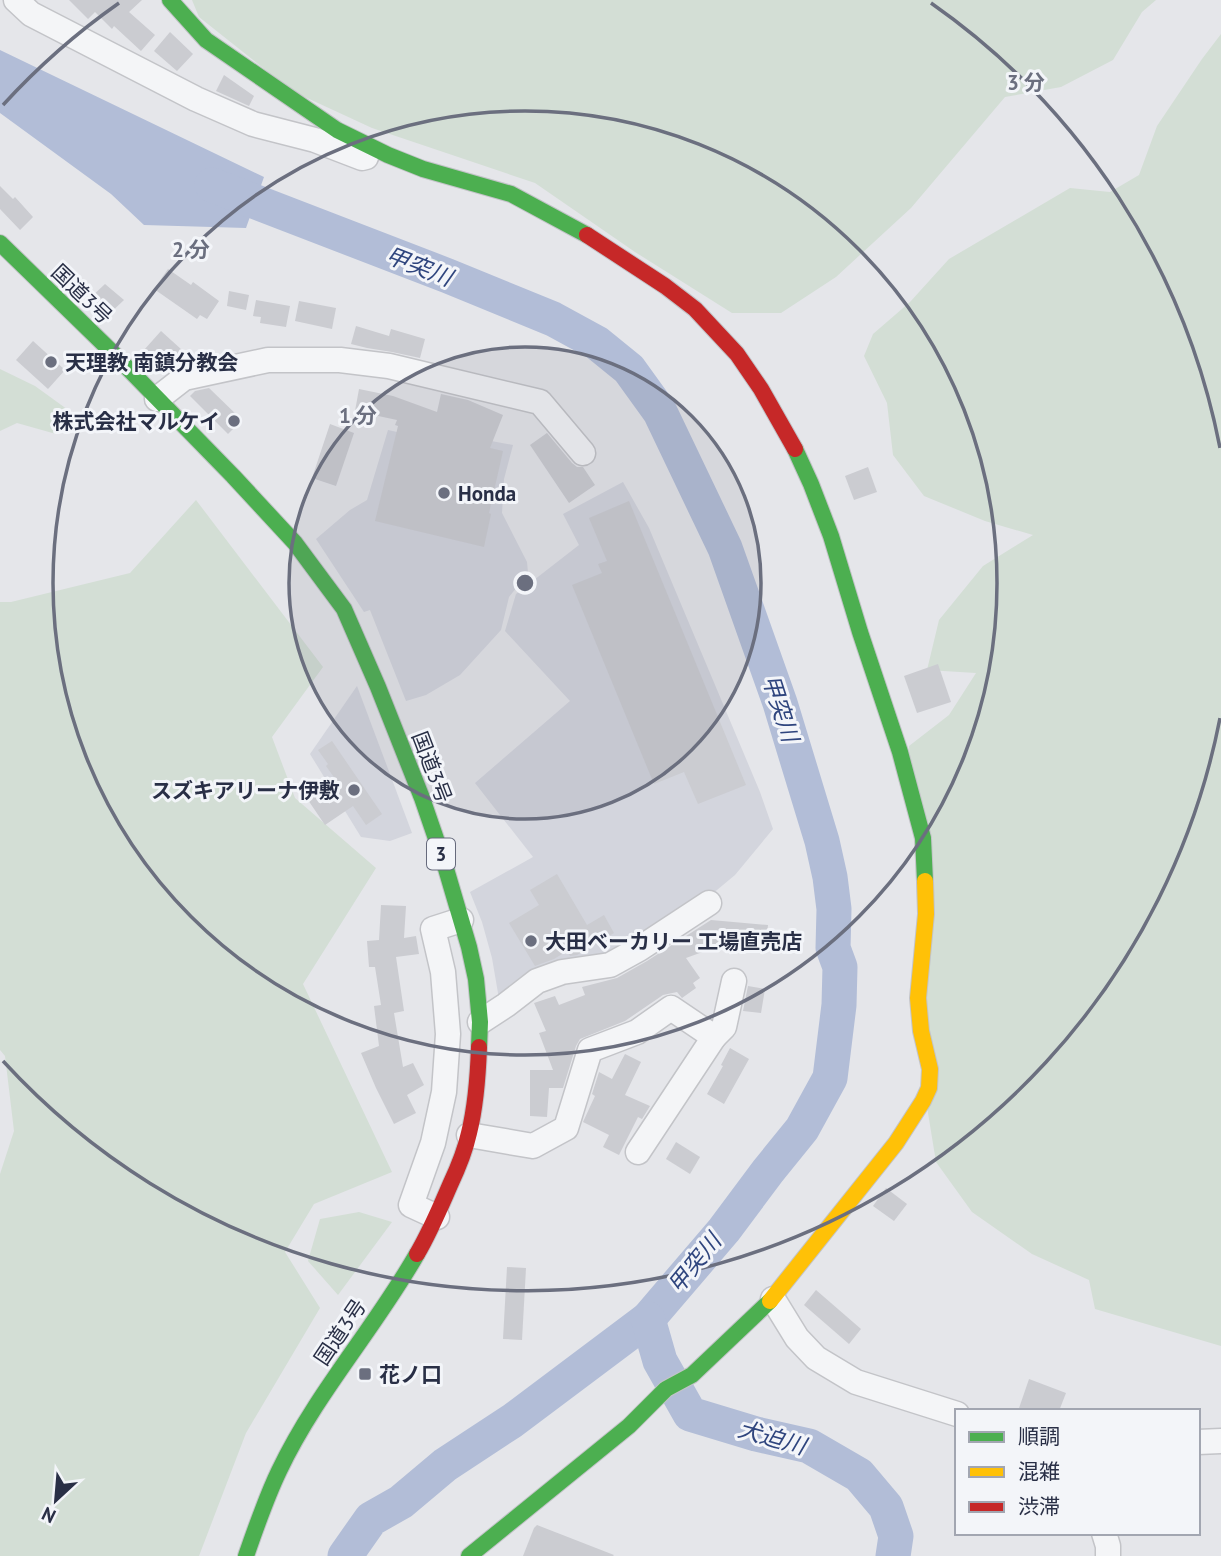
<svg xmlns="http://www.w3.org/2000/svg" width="1221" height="1556" viewBox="0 0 1221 1556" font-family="'PT Sans','Noto Sans JP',sans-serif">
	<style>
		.built { fill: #d3d5dd }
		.green { fill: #d3ded5 }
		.water { fill: #b2bdd7 }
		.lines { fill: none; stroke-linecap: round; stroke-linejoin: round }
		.river { stroke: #b2bdd7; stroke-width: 35 }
		.building { fill: #cbccd1 }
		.street-casing { stroke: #c3c4c8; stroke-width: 27 }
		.fast-casing { stroke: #c3c4c8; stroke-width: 18 }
		.slow-casing { stroke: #c3c4c8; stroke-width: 18 }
		.jam-casing { stroke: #c3c4c8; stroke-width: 18 }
		.street { stroke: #f4f5f7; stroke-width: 24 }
		.fast { stroke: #4caf50; stroke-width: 16 }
		.slow { stroke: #ffc107; stroke-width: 16 }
		.jam { stroke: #c62828; stroke-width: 16 }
		.ring { fill: none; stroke: #6b6f7f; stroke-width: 3.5 }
		.poi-dot { fill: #6b6f7f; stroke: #f3f5f9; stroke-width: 2.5 }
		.labels { text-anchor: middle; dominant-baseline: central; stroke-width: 6; stroke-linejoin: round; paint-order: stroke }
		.shield { fill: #f3f5f9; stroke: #666a7c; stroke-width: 2 }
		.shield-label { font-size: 19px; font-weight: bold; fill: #292f46 }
		.street-label { font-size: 21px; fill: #292f46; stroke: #f3f5f9 }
		.poi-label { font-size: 21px; font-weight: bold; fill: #292f46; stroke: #f3f5f9; text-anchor: start }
		.water-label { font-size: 23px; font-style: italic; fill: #2f457e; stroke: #f3f5f9 }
		.centre { fill: #6b6f7f; stroke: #f3f5f9; stroke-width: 3.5 }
		.ring-label { font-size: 21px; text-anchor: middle; font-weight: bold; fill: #6b6f7f; stroke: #f3f5f9; stroke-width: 6; stroke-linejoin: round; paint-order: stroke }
	</style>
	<rect width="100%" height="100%" fill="#e5e6ea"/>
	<g class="built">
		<polygon points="388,430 428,439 432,430 513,445 504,479 502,513 527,562 528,573 509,597 501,630 460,675 426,695 406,701 370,610 364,612 316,539 350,510 367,500"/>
		<polygon points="623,482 649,528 760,792 773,829 735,875 711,895 612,957 499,999 492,958 482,922 470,892 533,857 475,783 570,701 505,631 516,594 579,545 563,514"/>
		<polygon points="357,686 412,833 390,841 361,837 310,754"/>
	</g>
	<g class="green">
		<polygon points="192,0 1156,0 1142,12 1113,60 1061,87 1005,97 911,208 836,277 781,313 732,313 635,252 535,183 372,128 292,91 199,17"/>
		<polygon points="1221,34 1221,1346 1095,1309 1089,1280 1032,1254 972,1212 936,1162 928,1113 909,746 949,715 976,673 927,670 939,620 983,566 1033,535 985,521 924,496 893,455 887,403 864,356 873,334 910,302 949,259 1070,188 1110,192 1139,175 1157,126 1202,59"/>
		<polygon points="0,369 35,386 82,420 56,434 17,423 0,431"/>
		<polygon points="196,500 323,667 272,737 295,798 376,868 303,984 392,1172 314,1204 285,1252 320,1308 246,1433 199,1556 0,1556 0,1174 14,1131 5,1056 0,1050 0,602 11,602 130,573"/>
		<polygon points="359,1212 392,1222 338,1295 308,1261 320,1219"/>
	</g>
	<polygon class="water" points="0,50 264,177 246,228 144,225 111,194 0,113"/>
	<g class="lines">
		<g class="river">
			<polyline points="212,185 448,276 553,319 597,343 629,369 660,412 725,548 780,703 822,841 830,877 834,909 833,948 840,967 839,1005 830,1078 802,1129 768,1171 724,1230 648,1319 512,1421 445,1465 401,1502 371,1519 345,1556"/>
			<polyline points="648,1319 660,1361 690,1414 756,1434 809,1446 859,1475 886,1507 896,1536 893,1556"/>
		</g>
	</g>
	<g class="building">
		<polygon points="69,0 142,0 129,12 155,35 141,51 114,26 112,29 95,12 88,19"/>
		<polygon points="170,32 193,54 177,71 154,51"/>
		<polygon points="224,75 254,96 249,106 216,91"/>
		<polygon points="0,186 13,199 15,197 33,217 20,230 0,209"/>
		<polygon points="168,269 191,285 193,282 219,301 207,319 200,315 197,319 154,289"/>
		<polygon points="105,284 124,300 107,316 89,299"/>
		<polygon points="229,291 249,295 246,310 227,306"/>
		<polygon points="256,300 290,306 286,327 260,323 261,317 253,316"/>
		<polygon points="299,301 336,308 332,329 295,321"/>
		<polygon points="356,326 389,336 391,329 425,339 420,358 392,352 367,348 351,344"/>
		<polygon points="161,331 182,350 165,369 144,350"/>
		<polygon points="33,341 65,370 48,389 16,360"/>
		<polygon points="209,388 242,420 228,434 190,396 195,391"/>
		<polygon points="359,389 393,396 437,412 441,394 468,400 503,415 490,448 503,451 489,513 491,514 484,547 375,521 398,426 395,425 397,420 355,411"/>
		<polygon points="330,424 354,433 336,486 312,478"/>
		<polygon points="547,433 572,463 577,467 583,467 595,485 569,503 530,445"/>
		<polygon points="868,467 877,492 854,500 845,476"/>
		<polygon points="629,501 746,785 698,804 684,772 654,784 572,585 602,573 598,564 607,561 589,518"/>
		<polygon points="938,664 951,702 917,713 904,676"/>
		<polygon points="332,741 382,814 366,825 353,806 325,825 308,800 336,780 326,766 328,764 318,750"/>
		<polygon points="557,874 587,925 604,915 614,933 577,955 570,956 567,951 554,959 535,966 509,923 539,905 530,890"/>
		<polygon points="381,905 406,906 404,938 416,936 419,954 396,957 404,1011 394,1013 403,1067 413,1063 424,1085 407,1095 416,1113 394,1124 376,1088 361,1053 379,1046 374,1006 381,1005 375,967 369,967 367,941 379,940"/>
		<polygon points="711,920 768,925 766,945 730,942 686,958 700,978 693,983 696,988 682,998 677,992 663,995 625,1021 580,1039 576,1046 563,1088 549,1088 547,1117 530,1116 530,1070 553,1070 539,1033 546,1031 534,1003 555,996 559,1005 585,995 582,987 617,978 647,961"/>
		<polygon points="748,986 765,989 761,1013 743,1011"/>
		<polygon points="730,1048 749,1059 724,1104 707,1094 723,1066 721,1065"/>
		<polygon points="625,1054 641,1062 625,1095 650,1106 642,1119 638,1117 619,1155 603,1147 609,1135 583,1122 595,1096 592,1094 599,1072 612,1079"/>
		<polygon points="676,1142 700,1157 690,1174 666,1159"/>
		<polygon points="886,1188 907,1204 894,1221 873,1206"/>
		<polygon points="507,1267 526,1268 522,1340 503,1339"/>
		<polygon points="816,1290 861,1329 849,1344 804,1305"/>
		<polygon points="1029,1379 1066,1393 1059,1411 1018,1411"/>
		<polygon points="537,1525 614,1555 613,1556 523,1556 534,1528"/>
	</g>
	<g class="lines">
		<defs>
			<g id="street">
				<polyline points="16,0 31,14 196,99 253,124 315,140 362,158 366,157"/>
				<polyline points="157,399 184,378 268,360 340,360 389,366 540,402 583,453"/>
				<polyline points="480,1022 506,1005 537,981 562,972 610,965 639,949 709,903"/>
				<polyline points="714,1037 724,1027 734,981"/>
				<polyline points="469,1135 533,1146 566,1128 590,1050 637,1032 671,1008 714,1037 638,1152"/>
				<polyline points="437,1217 411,1205 433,1143 444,1092 448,1034 443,972 433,929 461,920"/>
				<polyline points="773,1299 797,1338 816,1358 856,1382 957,1414"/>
				<polyline points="1198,1442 1221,1441"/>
				<polyline points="1104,1533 1108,1546 1108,1556"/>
			</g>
			<g id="fast">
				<polyline points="170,0 206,40 337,130 388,155 423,169 511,194 587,235"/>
				<polyline points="0,243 113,353 233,476 295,543 344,609 378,687 422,798 444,862 469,947 476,979 480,1022 479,1047"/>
				<polyline points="795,449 811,484 831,536 860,632 900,752 923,838 925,881"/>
				<path d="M246 1556C256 1527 266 1498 279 1471 316 1393 375 1328 417 1254"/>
				<polyline points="469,1556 629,1426 666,1389 692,1375 770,1301"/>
			</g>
			<polyline id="slow" points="770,1301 896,1143 923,1101 929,1088 930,1069 921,1031 918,998 926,914 925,881"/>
			<g id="jam">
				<polyline points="587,235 665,286 695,309 737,354 761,389 795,449"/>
				<path d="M417 1254C430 1232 440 1208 450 1185 458 1168 465 1151 469 1133 476 1105 478 1076 479 1047"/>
			</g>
		</defs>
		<use href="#street" class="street-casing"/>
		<use href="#fast" class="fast-casing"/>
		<use href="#slow" class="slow-casing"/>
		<use href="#jam" class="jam-casing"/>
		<use href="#street" class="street"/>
		<use href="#fast" class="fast"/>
		<use href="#slow" class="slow"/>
		<use href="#jam" class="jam"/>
	</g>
	<circle cx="525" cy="583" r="236" fill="#6b6f7f" fill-opacity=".12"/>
	<g class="ring">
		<circle cx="525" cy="583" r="236"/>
		<circle cx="525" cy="583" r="472"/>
		<path d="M1220 718A708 708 0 0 1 3 1061M3 105A708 708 0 0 1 119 3M931 3A708 708 0 0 1 1220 448"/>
	</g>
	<g class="poi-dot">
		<circle cx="51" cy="362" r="7"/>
		<circle cx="234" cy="421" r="7"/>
		<circle cx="444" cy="493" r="7"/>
		<circle cx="354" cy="790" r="7"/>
		<circle cx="531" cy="941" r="7"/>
		<rect x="358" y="1367" width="14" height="14" rx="3.5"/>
	</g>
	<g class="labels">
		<rect class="shield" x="427" y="838.5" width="28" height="31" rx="5"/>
		<g class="shield-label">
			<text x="441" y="854">3</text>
		</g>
		<g class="street-label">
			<text transform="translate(82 294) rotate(44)">国道3号</text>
			<text transform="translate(432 767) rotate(69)">国道3号</text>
			<text transform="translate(340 1332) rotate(-56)">国道3号</text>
		</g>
		<g class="poi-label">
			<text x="65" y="362">天理教 南鎮分教会</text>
			<text x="220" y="421" text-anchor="end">株式会社マルケイ</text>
			<text x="458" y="493">Honda</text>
			<text x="340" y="790" text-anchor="end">スズキアリーナ伊敷</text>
			<text x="545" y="941">大田ベーカリー 工場直売店</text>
			<text x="379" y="1374">花ノ口</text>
		</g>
		<g class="water-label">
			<text transform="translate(419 266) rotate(21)">甲突川</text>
			<text transform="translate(781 708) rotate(72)">甲突川</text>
			<text transform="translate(694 1263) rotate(-51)">甲突川</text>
			<text transform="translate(772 1437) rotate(16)">犬迫川</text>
		</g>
	</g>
	<circle cx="525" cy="583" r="10" class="centre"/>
	<g class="ring-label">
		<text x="1026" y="90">3 分</text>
		<text x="191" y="257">2 分</text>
		<text x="358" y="423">1 分</text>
	</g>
	<rect x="955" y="1409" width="245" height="126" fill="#f3f5f9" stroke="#a2a6b1" stroke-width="2"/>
	<rect x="969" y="1432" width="35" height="10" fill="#4caf50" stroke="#a2a6b1" stroke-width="2"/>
	<text x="1018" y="1444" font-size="21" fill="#292f46">順調</text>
	<rect x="969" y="1467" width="35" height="10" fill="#ffc107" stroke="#a2a6b1" stroke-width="2"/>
	<text x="1018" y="1479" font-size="21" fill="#292f46">混雑</text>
	<rect x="969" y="1502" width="35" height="10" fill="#c62828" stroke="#a2a6b1" stroke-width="2"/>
	<text x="1018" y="1514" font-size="21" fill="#292f46">渋滞</text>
	<g transform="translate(56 1500) rotate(206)" stroke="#f3f5f9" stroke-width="5" paint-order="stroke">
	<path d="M0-5L12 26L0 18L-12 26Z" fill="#292f46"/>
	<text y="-10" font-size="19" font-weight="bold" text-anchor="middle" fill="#292f46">N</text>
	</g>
</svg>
